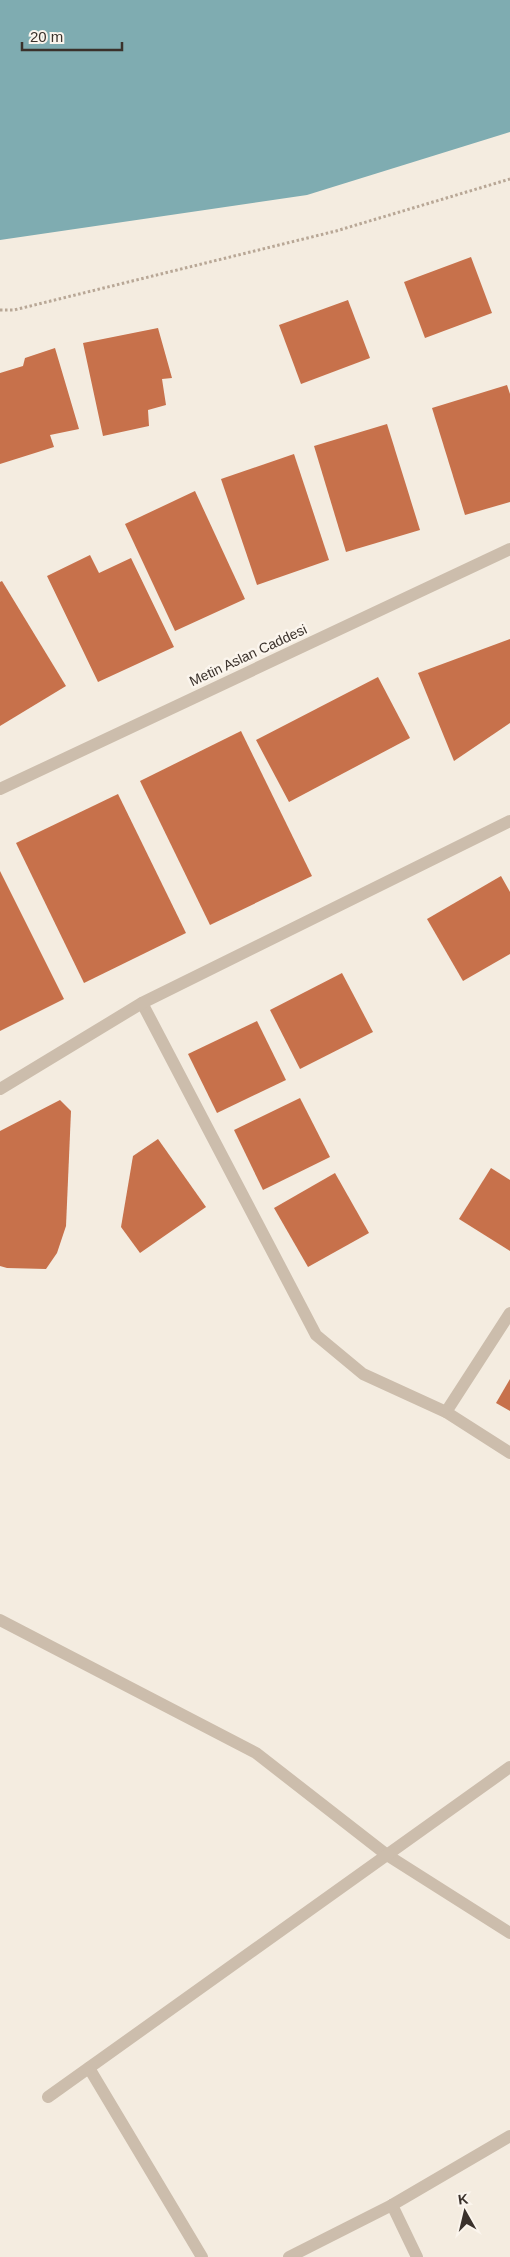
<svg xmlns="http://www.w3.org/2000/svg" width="510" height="2257" viewBox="0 0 510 2257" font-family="Helvetica,sans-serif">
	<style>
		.water { fill: #7facb1 }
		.building { fill: #c7714b }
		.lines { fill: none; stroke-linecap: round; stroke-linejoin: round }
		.path { stroke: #b8a796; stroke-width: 3; stroke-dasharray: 2.5 2.5; stroke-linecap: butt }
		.minor { stroke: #ccbdac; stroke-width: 12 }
		.labels { text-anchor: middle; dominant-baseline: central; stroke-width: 5; stroke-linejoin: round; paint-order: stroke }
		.street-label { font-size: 14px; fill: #3a312b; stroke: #fbf5ed }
	</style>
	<rect width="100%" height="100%" fill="#f4ece0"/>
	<polygon class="water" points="0,0 510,0 510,132 307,195 0,240"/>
	<g class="building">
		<polygon points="471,257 492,313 425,338 404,282"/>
		<polygon points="348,300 370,358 301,384 279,325"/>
		<polygon points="158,328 172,378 162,379 166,405 148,410 149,426 103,436 83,343"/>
		<polygon points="55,348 79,429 50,435 54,447 0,464 0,373 23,366 25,358"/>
		<polygon points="507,385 510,394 510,502 465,515 432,408"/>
		<polygon points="387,424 420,530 346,552 314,446"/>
		<polygon points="294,454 329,560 257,585 221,479"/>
		<polygon points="195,491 245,599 175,631 125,524"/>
		<polygon points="90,555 99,573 131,558 174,647 98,682 47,576"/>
		<polygon points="2,581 66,686 0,726 0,582"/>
		<polygon points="510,639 510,723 454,761 418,673"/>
		<polygon points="378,677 410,738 289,802 256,740"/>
		<polygon points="241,731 312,876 210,925 140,781"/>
		<polygon points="118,794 186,933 84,983 16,843"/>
		<polygon points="0,871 64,999 0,1031"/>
		<polygon points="501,876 510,892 510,954 463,981 427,919"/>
		<polygon points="342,973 373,1032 300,1069 270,1010"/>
		<polygon points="257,1021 286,1080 217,1113 188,1054"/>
		<polygon points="300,1098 330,1157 263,1190 234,1130"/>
		<polygon points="60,1100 71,1111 66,1226 57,1253 46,1269 7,1268 0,1266 0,1131"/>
		<polygon points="158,1139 206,1207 140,1253 121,1227 133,1156"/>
		<polygon points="491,1168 510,1180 510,1251 459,1219"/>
		<polygon points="335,1173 369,1233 308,1267 274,1208"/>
		<polygon points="510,1379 510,1411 496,1403"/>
	</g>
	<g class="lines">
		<polyline class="path" points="0,310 14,310 336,231 510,179"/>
		<g class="minor">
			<polyline points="0,789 510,549"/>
			<polyline points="142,1003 316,1335 363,1374 446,1412 510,1453"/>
			<polyline points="0,1089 142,1003 510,821"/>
			<polyline points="446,1412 510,1313"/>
			<polyline points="0,1620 256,1753 387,1855 510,1933"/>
			<polyline points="89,2068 202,2257"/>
			<polyline points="48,2097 510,1767"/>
			<polyline points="392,2205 417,2257"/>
			<polyline points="289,2257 392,2205 510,2136"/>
		</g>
	</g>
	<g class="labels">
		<g class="street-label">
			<text transform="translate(248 655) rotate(-25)">Metin Aslan Caddesi</text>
		</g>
	</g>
	<g transform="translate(465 2212) rotate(352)" stroke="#fbf5ed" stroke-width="4" paint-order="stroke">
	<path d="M0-4L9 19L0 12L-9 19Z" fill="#3a312b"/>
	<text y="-8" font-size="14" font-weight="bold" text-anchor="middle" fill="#3a312b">K</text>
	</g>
	<path d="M22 42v8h100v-8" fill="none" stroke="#3a312b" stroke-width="2.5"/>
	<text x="30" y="42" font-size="15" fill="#3a312b" stroke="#fbf5ed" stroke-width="4" paint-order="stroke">20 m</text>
</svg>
